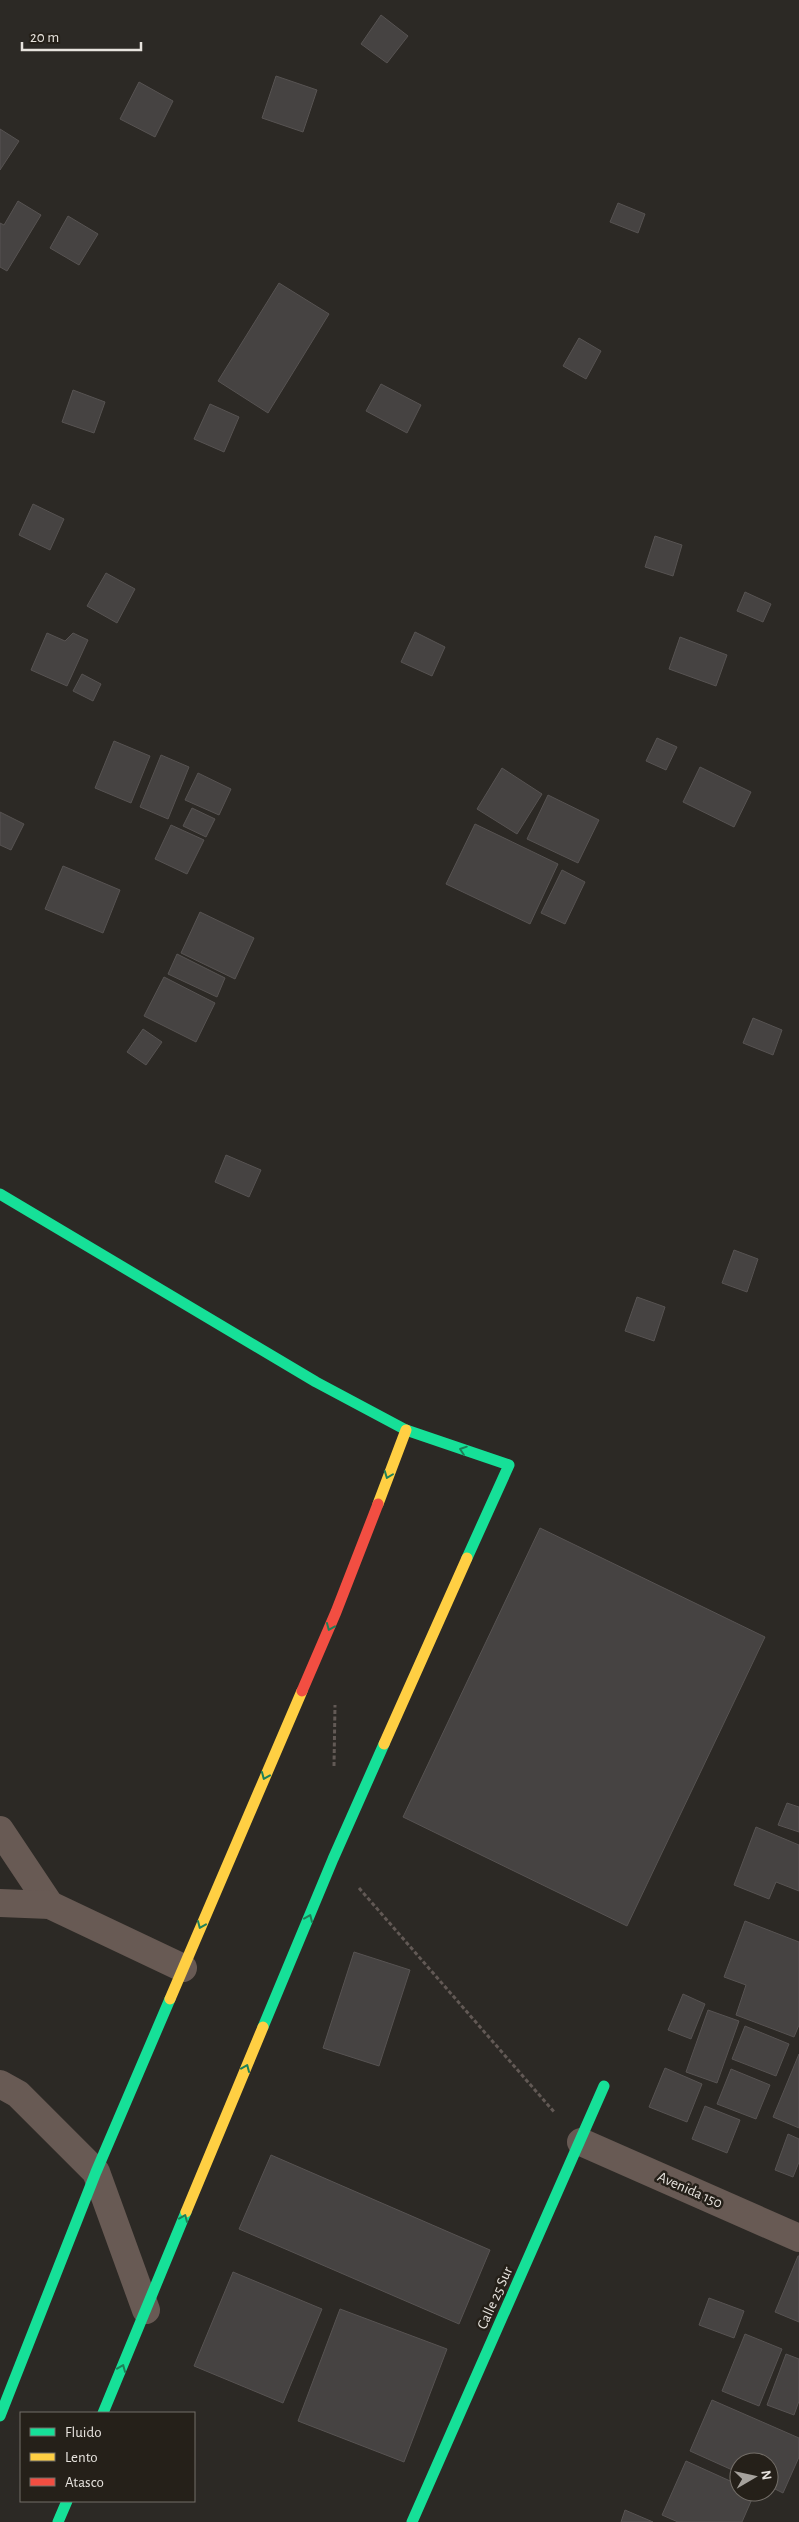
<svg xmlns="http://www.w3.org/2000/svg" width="799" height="2522" viewBox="0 0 799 2522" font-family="'Alegreya Sans',sans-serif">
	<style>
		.building { fill: #464342; stroke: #575352 }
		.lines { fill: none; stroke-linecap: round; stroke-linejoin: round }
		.path { stroke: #625955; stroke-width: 3; stroke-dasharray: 4 2.5; stroke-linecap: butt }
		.street { stroke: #685a54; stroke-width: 28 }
		.fast { stroke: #16e098; stroke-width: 11 }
		.slow { stroke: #ffcf43; stroke-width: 11 }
		.jam { stroke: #f24e42; stroke-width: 11 }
		.oneway { stroke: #1e8058 }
		.labels { text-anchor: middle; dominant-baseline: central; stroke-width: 5; stroke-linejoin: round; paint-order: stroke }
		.street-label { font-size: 15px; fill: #e7e3de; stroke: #252019 }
	</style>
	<rect width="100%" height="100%" fill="#2c2925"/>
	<g class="building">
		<polygon points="381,15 408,36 387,63 361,44"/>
		<polygon points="276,76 317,90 303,132 262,118"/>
		<polygon points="139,82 173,101 155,137 120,119"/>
		<polygon points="0,129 19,141 0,170"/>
		<polygon points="18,201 41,215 7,271 0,267 0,223 4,225"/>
		<polygon points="618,203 645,214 638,233 610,222"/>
		<polygon points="68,216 98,234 79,265 50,248"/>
		<polygon points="279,283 329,314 268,413 218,381"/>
		<polygon points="579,338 601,351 586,379 563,366"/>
		<polygon points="381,384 421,405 407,433 366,411"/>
		<polygon points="73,390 105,402 94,433 62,422"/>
		<polygon points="210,404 239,417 224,452 194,439"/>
		<polygon points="33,504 64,519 50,550 19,535"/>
		<polygon points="655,536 682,545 673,576 645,567"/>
		<polygon points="106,573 135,589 117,623 87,606"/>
		<polygon points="745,592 771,604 763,622 737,611"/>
		<polygon points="415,632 445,647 432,676 401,662"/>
		<polygon points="47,633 65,641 73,633 88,640 67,686 31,670"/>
		<polygon points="680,637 727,655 716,686 669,669"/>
		<polygon points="82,674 101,684 93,701 73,691"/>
		<polygon points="657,738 677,747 666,770 646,761"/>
		<polygon points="114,741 150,756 131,803 95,788"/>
		<polygon points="161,755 189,767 168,819 140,807"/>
		<polygon points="700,767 751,792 734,827 683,802"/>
		<polygon points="502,768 542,794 517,834 477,809"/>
		<polygon points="198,773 231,789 219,815 185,800"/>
		<polygon points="548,795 599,820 578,863 527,839"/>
		<polygon points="192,808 215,819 206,837 183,826"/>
		<polygon points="0,812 24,824 11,850 0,845"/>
		<polygon points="475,824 558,864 530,924 446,884"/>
		<polygon points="171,825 204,840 187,874 155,859"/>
		<polygon points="63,866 120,890 103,933 45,909"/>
		<polygon points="562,870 585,882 565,924 541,913"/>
		<polygon points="200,912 254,938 235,979 181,953"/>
		<polygon points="177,954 225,978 217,997 168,974"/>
		<polygon points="164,977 215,1003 196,1042 144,1016"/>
		<polygon points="753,1018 782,1030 773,1055 743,1043"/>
		<polygon points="143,1029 162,1042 146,1065 127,1052"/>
		<polygon points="226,1155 261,1170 249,1197 215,1182"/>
		<polygon points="734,1250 758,1259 747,1292 722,1283"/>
		<polygon points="637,1297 665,1307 654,1341 625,1331"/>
		<polygon points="540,1528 765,1637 627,1926 403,1817"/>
		<polygon points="787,1803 799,1807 799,1832 778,1825"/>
		<polygon points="756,1827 799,1845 799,1891 776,1882 769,1899 734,1885"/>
		<polygon points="745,1921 799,1942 799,2025 794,2037 736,2015 746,1985 724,1977"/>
		<polygon points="354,1952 410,1970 379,2066 323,2048"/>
		<polygon points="683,1994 705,2004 691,2039 668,2030"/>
		<polygon points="708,2010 739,2021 717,2083 686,2072"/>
		<polygon points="745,2026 789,2044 776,2076 732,2059"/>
		<polygon points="799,2054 799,2128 773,2117"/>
		<polygon points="665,2068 702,2084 687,2122 649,2107"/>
		<polygon points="731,2069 770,2085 756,2119 717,2104"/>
		<polygon points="705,2106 740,2120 727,2153 692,2139"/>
		<polygon points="788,2134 799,2139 799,2162 793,2177 775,2170"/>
		<polygon points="271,2155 490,2250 459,2324 239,2229"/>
		<polygon points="798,2256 799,2256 799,2322 775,2312"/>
		<polygon points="233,2272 322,2309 283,2403 194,2366"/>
		<polygon points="709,2298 744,2311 734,2338 699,2325"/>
		<polygon points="340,2309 447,2349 404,2462 298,2421"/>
		<polygon points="745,2334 782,2349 759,2406 722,2391"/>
		<polygon points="786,2354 799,2359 799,2401 794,2415 767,2405"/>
		<polygon points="712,2400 799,2438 799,2457 783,2493 769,2486 769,2462 739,2462 739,2473 690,2451"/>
		<polygon points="686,2461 739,2485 739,2492 755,2492 742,2522 678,2522 662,2515"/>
		<polygon points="625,2510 653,2522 621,2522"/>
	</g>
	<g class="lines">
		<g class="path">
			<polyline points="334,1766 335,1705"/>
			<polyline points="359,1888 555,2113"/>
		</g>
		<g class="street">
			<polyline points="0,1830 50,1905"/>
			<polyline points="0,1903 50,1905 183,1968"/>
			<polyline points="0,2084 18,2094 96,2172 146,2310"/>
			<polyline points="581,2142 799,2238"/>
		</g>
		<g class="fast">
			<polyline points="0,1194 316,1382 406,1430 509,1465 467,1558"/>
			<polyline points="263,2027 333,1859 384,1744"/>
			<polyline points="103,2413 186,2212"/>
			<polyline points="0,2416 96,2172 170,1999"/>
			<polyline points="58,2522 67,2501"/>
			<polyline points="412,2522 604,2086"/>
		</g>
		<g class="slow">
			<polyline points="378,1504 406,1430"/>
			<polyline points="384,1744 467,1558"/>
			<polyline points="170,1999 302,1691"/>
			<polyline points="186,2212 263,2027"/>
		</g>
		<polyline class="jam" points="302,1691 336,1612 378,1504"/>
	</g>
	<defs><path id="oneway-chevron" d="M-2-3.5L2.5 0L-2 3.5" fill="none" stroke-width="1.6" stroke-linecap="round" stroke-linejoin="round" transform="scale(1.25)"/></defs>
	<g class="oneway">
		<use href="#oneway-chevron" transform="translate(463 1450) rotate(-161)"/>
		<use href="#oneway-chevron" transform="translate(388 1475) rotate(111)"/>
		<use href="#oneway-chevron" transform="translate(330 1627) rotate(113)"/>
		<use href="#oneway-chevron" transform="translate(265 1776) rotate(113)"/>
		<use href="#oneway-chevron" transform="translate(309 1918) rotate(-67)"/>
		<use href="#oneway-chevron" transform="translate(201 1925) rotate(113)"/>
		<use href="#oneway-chevron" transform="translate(246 2068) rotate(-67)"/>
		<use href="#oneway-chevron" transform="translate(184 2218) rotate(-67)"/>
		<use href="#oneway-chevron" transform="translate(122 2368) rotate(-68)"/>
	</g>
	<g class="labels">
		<g class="street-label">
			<text transform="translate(690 2190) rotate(24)">Avenida 150</text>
			<text transform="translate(495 2298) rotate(-66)">Calle 25 Sur</text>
		</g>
	</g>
	<rect x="20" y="2412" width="175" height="90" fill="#252019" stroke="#736e68"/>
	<rect x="30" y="2428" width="25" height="8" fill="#16e098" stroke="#736e68"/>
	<text x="65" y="2437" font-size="15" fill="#e7e3de">Fluido</text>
	<rect x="30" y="2453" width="25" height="8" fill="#ffcf43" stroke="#736e68"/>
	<text x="65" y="2462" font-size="15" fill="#e7e3de">Lento</text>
	<rect x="30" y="2478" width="25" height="8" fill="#f24e42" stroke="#736e68"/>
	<text x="65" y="2487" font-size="15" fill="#e7e3de">Atasco</text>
	<g transform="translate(754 2477) rotate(81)"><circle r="24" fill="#252019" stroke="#736e68"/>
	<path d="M0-4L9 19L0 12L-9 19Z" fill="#a6a29d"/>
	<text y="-8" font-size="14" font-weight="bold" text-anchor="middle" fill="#e7e3de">N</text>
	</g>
	<path d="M22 42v8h119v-8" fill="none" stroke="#e7e3de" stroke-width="2.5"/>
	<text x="30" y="42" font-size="15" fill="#e7e3de" stroke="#252019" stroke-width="4" paint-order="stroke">20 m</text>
</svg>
